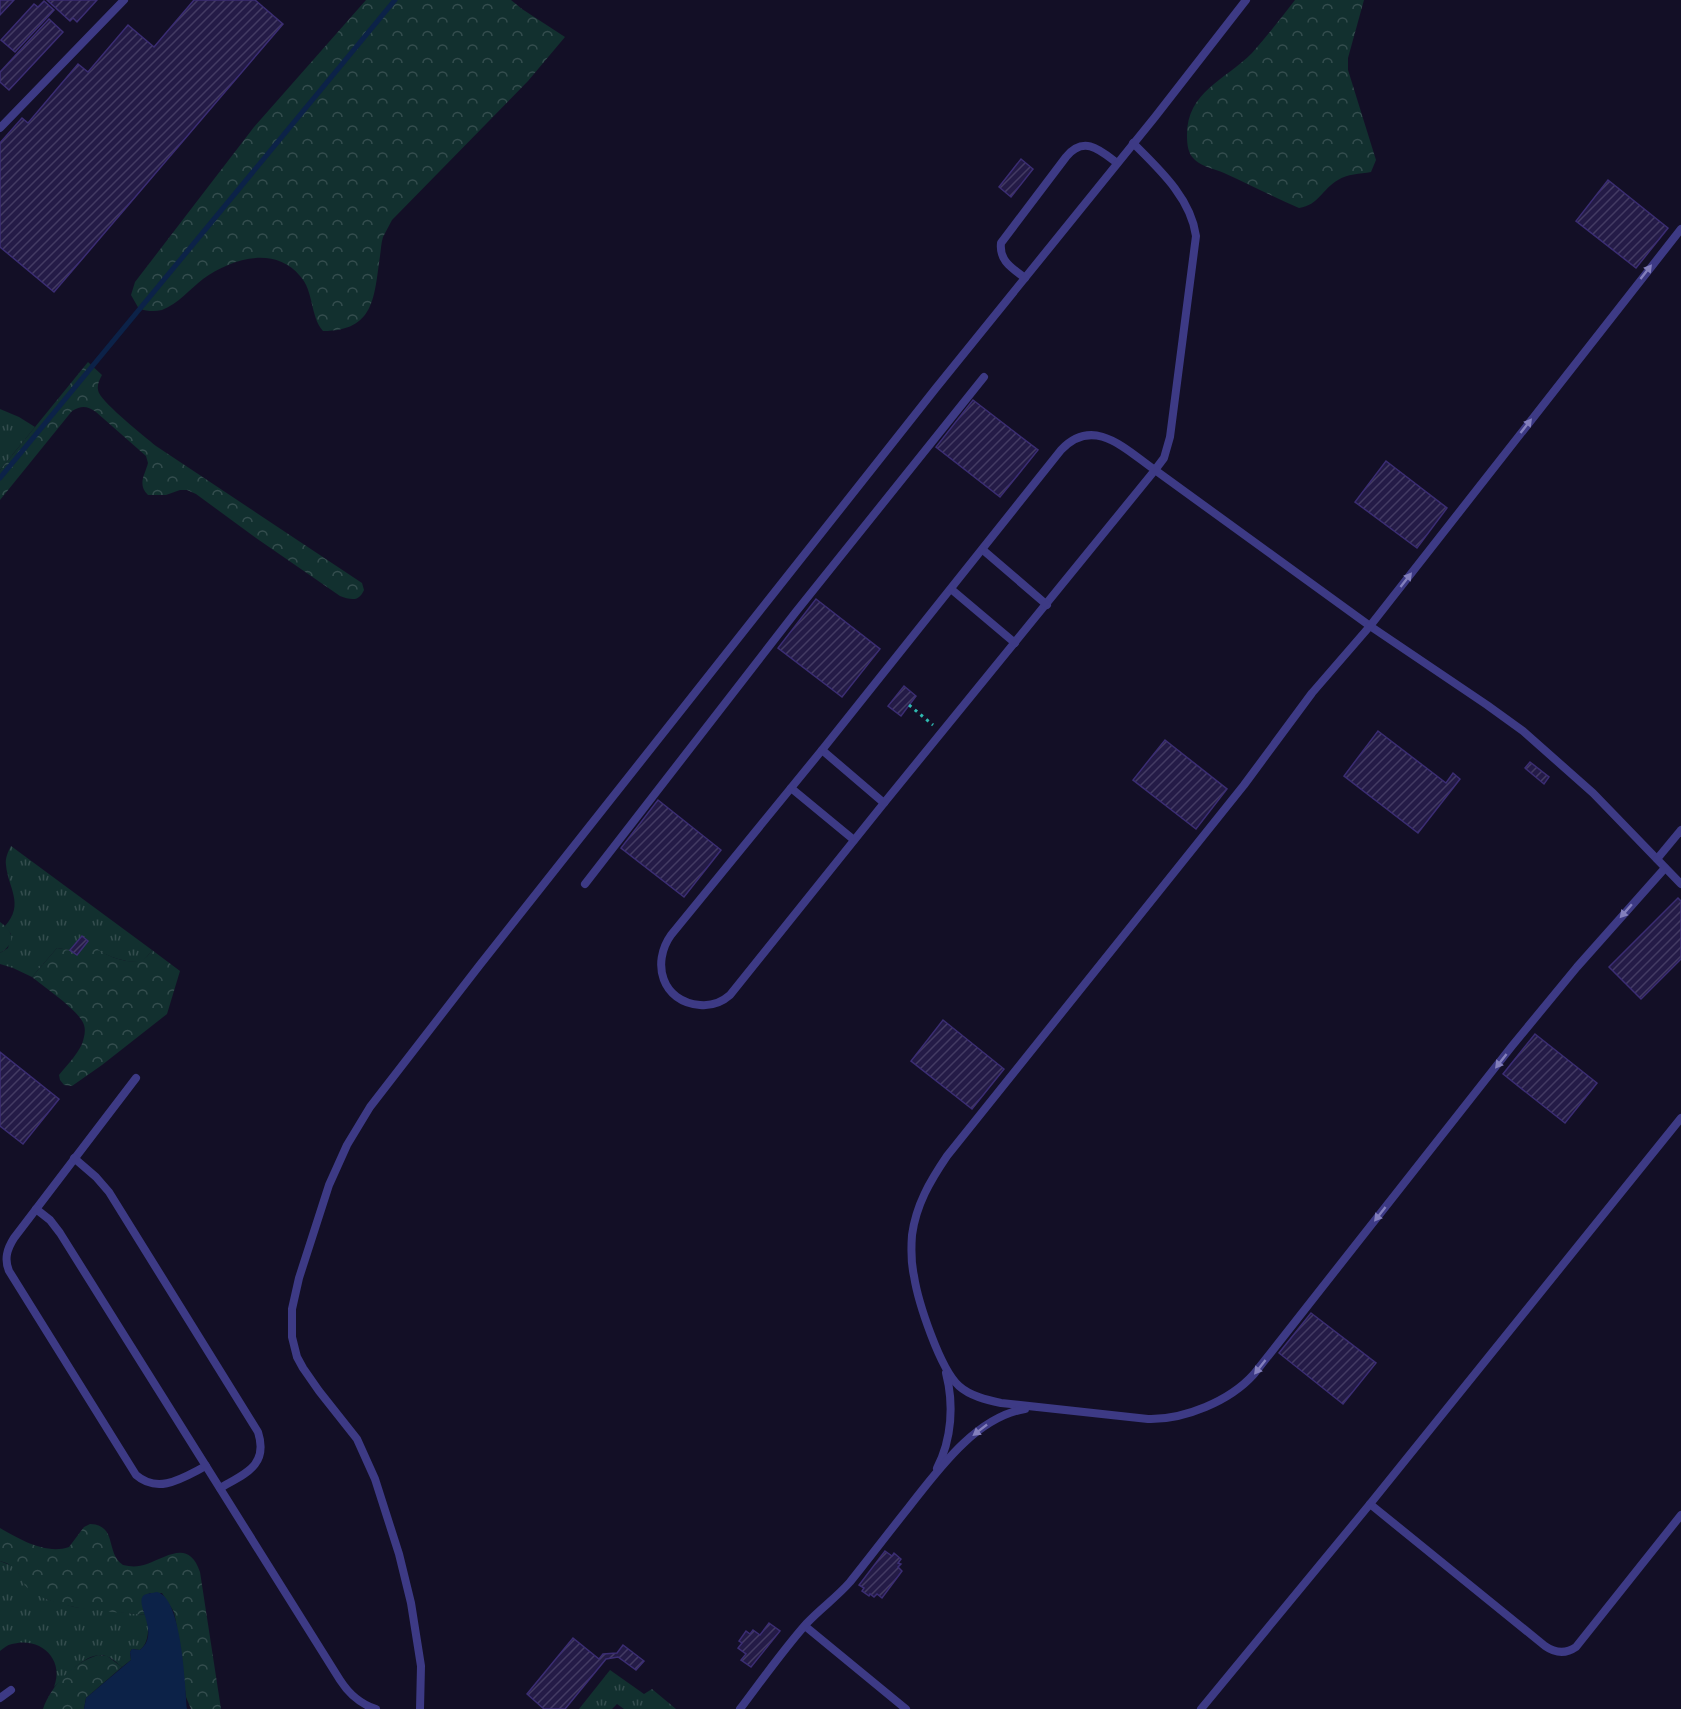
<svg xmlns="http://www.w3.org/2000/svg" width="1681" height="1709" viewBox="0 0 1681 1709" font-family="Signika,sans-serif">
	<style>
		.grass { fill: url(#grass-tufts) }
		.forest { fill: url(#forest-crowns) }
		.water { fill: #0c2248 }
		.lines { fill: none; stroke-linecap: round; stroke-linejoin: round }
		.stream { stroke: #0c2248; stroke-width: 5 }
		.building { fill: url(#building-hatch); stroke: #3b2d73; stroke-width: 1.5 }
		.path { stroke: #2fb8b0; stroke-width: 3; stroke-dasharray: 3 4.5; stroke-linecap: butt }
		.lane { stroke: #3d3a85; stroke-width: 8 }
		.oneway { fill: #837fbc }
	</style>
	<defs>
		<pattern id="grass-tufts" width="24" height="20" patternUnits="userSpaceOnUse" patternTransform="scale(1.5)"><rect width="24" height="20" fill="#12302f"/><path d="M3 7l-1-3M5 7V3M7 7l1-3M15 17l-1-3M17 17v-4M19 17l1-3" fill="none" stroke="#344d4e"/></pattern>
		<pattern id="forest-crowns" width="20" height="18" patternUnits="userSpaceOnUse" patternTransform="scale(1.5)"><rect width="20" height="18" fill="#12302f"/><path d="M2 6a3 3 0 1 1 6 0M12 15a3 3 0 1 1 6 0" fill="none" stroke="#344d4e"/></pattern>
		<pattern id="building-hatch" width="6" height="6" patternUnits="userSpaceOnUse" patternTransform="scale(1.5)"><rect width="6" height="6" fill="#241b47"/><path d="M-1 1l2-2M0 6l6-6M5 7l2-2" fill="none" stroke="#433b63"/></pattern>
	</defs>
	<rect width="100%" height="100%" fill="#130f26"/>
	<g class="grass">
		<polygon points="0,409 19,417 35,427 0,470"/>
		<path d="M11 846 152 950C149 954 146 959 141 961 129 965 102 954 92 947L70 950 57 948 32 977 13 968 0 964V953L8 948 11 934 5 926C25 904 8 888 6 865 5 858 8 852 11 846Z"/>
		<path d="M0 1561 15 1567 22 1579 46 1599 74 1607 146 1615C149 1626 150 1642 140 1650L132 1649 130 1652 131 1660 122 1667C117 1663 112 1658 106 1656 88 1650 66 1676 54 1687 65 1659 40 1636 12 1644 7 1645 4 1648 0 1651Z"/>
		<polygon points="610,1670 644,1694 652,1689 676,1709 624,1709 617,1704 612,1709 579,1709"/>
	</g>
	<g class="forest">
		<path d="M366 0H511L522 9 565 37 528 81 392 220C389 226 386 231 383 237 381 243 381 250 380 256 374 297 375 331 323 331 310 316 314 291 300 276 274 245 231 259 203 279 190 289 178 304 162 310 154 312 147 311 139 309L131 295 135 282 254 127Z"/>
		<path d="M1295 0H1364L1348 58V70L1376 160 1371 172C1360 174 1347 174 1338 180 1322 189 1319 205 1299 208 1273 197 1249 184 1224 173 1215 169 1203 167 1195 160 1188 154 1187 145 1187 135 1187 92 1225 80 1252 53 1267 36 1281 18 1295 0Z"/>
		<path d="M88 362 102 375C99 381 96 386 99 393 105 405 144 436 156 446L362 583 364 590C359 602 351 600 340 596L256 538 196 494 187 490H180L166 495H148C137 484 145 475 148 463L146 456 96 412C87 406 82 405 72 411L0 500V470Z"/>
		<path d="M0 922C15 932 15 944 0 953Z"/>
		<path d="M88 941C96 952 127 966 141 960 146 959 149 954 152 950L180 971 167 1014 102 1065 72 1086 64 1085 60 1080 59 1075C67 1065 77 1055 82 1044 84 1038 86 1031 84 1025 80 1011 44 987 32 977L57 948 70 950Z"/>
		<path d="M90 1524C118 1525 105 1553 123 1565 131 1567 139 1567 147 1564 169 1556 189 1540 200 1572L221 1709H191L186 1697 176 1622 174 1612 162 1593H149L143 1610 146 1615C111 1611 62 1611 32 1592 17 1581 23 1567 0 1561V1528C19 1539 46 1555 69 1547L84 1527Z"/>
		<path d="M98 1655 107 1656 122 1667 86 1698 84 1709H43C52 1684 73 1663 98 1655Z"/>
	</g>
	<path class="water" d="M157 1592C182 1597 185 1686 187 1709H84L86 1698 131 1660 130 1652 132 1649 140 1650C161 1634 135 1605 143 1596 146 1593 153 1593 157 1592Z"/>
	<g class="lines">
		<polyline class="stream" points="0,478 395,0"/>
	</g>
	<g class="building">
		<polygon points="0,0 14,0 0,15"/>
		<polygon points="47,0 97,0 77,22 73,18 70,21"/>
		<polygon points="194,0 255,0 283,24 54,292 0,247 0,143 22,118 28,123 78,64 88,72 128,25 154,47"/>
		<polygon points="44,1 54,10 15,52 1,40 34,4 38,7"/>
		<polygon points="49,19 63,32 9,90 0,82 0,72"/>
		<polygon points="1021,159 1033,169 1011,197 999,187"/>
		<polygon points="1608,180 1668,228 1636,268 1576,221"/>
		<polygon points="973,400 1038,450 1000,497 936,447"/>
		<polygon points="1386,461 1447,508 1417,548 1355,502"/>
		<polygon points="816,599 880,649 842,697 778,648"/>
		<polygon points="904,686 916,696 901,716 888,706"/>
		<polygon points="1378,731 1446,783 1453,773 1460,779 1418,833 1344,776"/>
		<polygon points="1165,740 1227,789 1196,829 1133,780"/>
		<polygon points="1530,762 1549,777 1544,784 1525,768"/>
		<polygon points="658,800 721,850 684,897 621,848"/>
		<polygon points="1678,898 1681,901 1681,959 1641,999 1609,967"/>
		<polygon points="82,936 88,941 77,955 70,950"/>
		<polygon points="943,1020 1004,1069 972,1109 911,1061"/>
		<polygon points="1535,1034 1597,1083 1565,1123 1503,1074"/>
		<polygon points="0,1052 59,1099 23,1144 0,1126"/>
		<polygon points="1311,1313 1376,1363 1343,1404 1279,1353"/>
		<polygon points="885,1551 892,1556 894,1553 901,1559 898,1563 901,1564 898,1567 902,1571 882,1598 877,1594 874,1597 870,1594 869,1596 862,1591 864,1588 859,1585"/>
		<polygon points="769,1623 780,1631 751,1667 741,1660 746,1654 738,1648 742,1643 739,1641 746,1631 750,1634 753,1630 760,1635"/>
		<polygon points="573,1638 599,1659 603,1654 617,1653 623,1645 644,1661 636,1670 618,1657 606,1659 565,1709 544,1709 527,1694"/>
	</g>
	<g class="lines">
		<polyline class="path" points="909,705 933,725"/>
		<g class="lane">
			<polyline points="0,128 124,0"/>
			<path d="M1133 143C1159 169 1191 198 1196 236L1170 437 1164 458 1155 470 884 803 730 995C721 1003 711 1006 700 1005 662 1002 651 963 671 935L822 750 1061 450C1094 415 1126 450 1155 470L1370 626 1487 705 1523 731 1593 793 1681 884"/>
			<path d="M1025 278C1012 268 999 261 1001 243L1066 157C1084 135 1100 150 1117 163"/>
			<polyline points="983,550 1047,605"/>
			<polyline points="951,589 1015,643"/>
			<polyline points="822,750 884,803"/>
			<polyline points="791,788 854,840"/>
			<polyline points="1657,859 1681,830"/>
			<path d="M1665 868 1577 967 1512 1046 1254 1374C1230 1401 1184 1420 1148 1419L1001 1403C987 1400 970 1396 959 1386 940 1369 918 1302 914 1276 911 1263 911 1249 912 1235 916 1205 930 1181 947 1156L1244 785 1312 693 1370 626 1681 229"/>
			<polyline points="585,884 795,613 984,377"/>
			<path d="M136 1078 14 1238C7 1249 4 1259 9 1271L136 1475C159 1495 184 1477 206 1466"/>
			<path d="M74 1158 96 1177 109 1192 258 1432C269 1466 244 1474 220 1488"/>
			<path d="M36 1209 50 1220 60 1233 340 1680C349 1694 360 1704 376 1709"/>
			<path d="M937 1468C952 1439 954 1404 946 1373"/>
			<path d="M1370 1504 1545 1646C1555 1653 1566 1654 1576 1647L1681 1515"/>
			<polyline points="805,1626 906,1709"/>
			<polyline points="0,1698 11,1690"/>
			<polyline points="420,1709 421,1666 411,1603 399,1554 375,1479 357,1439 319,1391 303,1368 297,1357 292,1337 292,1309 299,1278 329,1185 347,1145 370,1107 479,966 936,388 1155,117 1246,0"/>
			<path d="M740 1709C762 1680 783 1650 807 1623 821 1608 837 1597 850 1582 870 1557 889 1532 909 1507 938 1470 976 1417 1025 1409"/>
			<polyline points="1201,1709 1370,1504 1681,1118"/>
		</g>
	</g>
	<defs><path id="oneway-solid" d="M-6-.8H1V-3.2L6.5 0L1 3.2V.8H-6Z" transform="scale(1.5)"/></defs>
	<g class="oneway">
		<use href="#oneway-solid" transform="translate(1646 272) rotate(-52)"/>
		<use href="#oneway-solid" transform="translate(1526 426) rotate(-52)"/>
		<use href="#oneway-solid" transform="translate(1406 580) rotate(-52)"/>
		<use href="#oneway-solid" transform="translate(1626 911) rotate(131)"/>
		<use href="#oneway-solid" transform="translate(1501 1061) rotate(128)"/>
		<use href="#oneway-solid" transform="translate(1380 1214) rotate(128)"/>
		<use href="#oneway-solid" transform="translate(1260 1367) rotate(128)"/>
		<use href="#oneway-solid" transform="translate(980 1430) rotate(142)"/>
	</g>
</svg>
